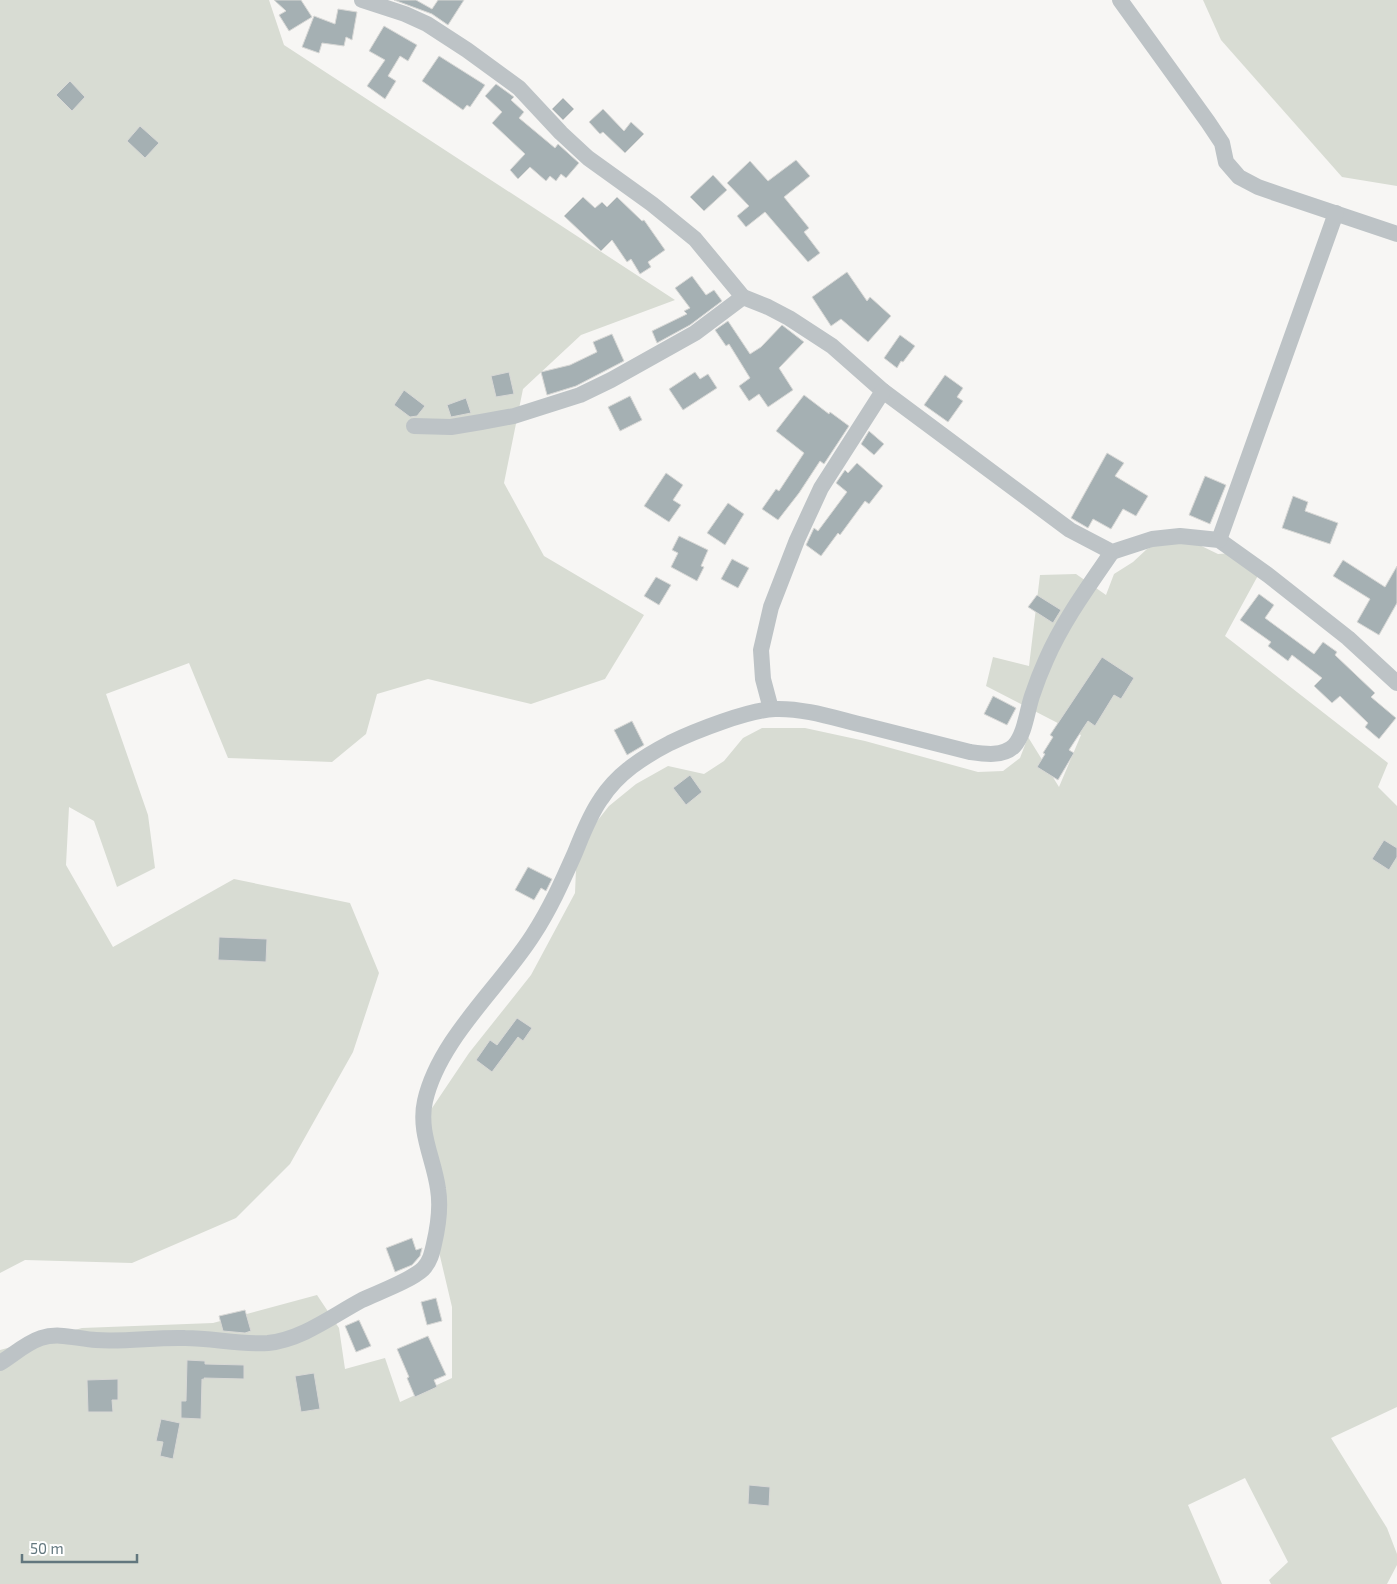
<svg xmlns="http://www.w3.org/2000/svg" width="1397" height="1584" viewBox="0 0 1397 1584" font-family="'Exo 2',sans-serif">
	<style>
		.green { fill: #d8dcd3 }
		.building { fill: #a5b0b3; stroke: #d8d8d6 }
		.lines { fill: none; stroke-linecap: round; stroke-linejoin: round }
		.minor { stroke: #bdc3c6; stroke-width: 16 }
	</style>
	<rect width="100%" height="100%" fill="#f7f6f4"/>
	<g class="green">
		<polygon points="0,0 269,0 284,45 675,300 581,335 523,389 504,483 544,556 644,615 605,679 531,704 428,679 377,694 366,734 332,762 228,758 189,663 106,694 148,815 155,868 117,887 94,821 69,807 66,865 113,947 234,879 350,903 379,973 353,1052 290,1164 236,1218 132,1263 25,1260 0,1273"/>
		<polygon points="1203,0 1397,0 1397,186 1342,177 1221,40"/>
		<polygon points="1191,541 1218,554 1235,553 1261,570 1225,636 1388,763 1378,787 1397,806 1397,1407 1331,1438 1387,1528 1397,1554 1397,1565 1387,1584 1271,1584 1269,1580 1288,1562 1245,1478 1188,1505 1222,1584 0,1584 0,1350 82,1328 213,1323 317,1295 339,1328 345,1369 385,1358 400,1402 452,1378 452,1307 439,1252 428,1114 469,1053 531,975 575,893 576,869 583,839 609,806 636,784 668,766 704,774 724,761 743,738 762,728 805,728 865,741 978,772 1003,771 1020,758 1028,737 1059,787 1081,735 986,686 993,657 1029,666 1040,575 1076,574 1106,595 1114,574 1133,562 1147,549 1161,543"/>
	</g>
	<g class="building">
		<polygon points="274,0 301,0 312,17 289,31 279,15 286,11"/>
		<polygon points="394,0 416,0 432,9 438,0 464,0 448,25 432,14"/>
		<polygon points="338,9 357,12 352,40 346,37 344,46 322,43 319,53 302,47 314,16 335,24"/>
		<polygon points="384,26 417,45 408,61 400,56 388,76 396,81 385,99 367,86 385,60 369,51"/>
		<polygon points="439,56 485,85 470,107 467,105 463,110 422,81"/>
		<polygon points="70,81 85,97 72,111 56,95"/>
		<polygon points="496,84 514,97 511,100 524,112 519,118 555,148 558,144 579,163 566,178 561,174 556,181 550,176 546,181 530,167 518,179 510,170 525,154 492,123 502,112 485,96"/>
		<polygon points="563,98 574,109 563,120 552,109"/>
		<polygon points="603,109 624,131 631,122 644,134 625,153 603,132 600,134 589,122"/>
		<polygon points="140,126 159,143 145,158 127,141"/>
		<polygon points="796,160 810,176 784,197 809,228 804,232 820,253 808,262 765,212 746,227 737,216 749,206 727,183 750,161 768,181"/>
		<polygon points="713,175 727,190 704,211 690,197"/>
		<polygon points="583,197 595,208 602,202 607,207 617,197 642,221 644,220 665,250 648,262 651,267 640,274 631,259 627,262 612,240 601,251 564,216"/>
		<polygon points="847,272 867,301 870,297 891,316 868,342 841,319 831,326 812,297"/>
		<polygon points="692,276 706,295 714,290 722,301 690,325 657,343 652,331 687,314 684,311 690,308 675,288"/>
		<polygon points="728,321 750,354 761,347 782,325 804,342 779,368 793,390 768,407 759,394 749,401 739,386 750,378 729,344 726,346 715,330"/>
		<polygon points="612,334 624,361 576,386 547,395 541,372 570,365 597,352 593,342"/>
		<polygon points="900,335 915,346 903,362 901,361 897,368 884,358"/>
		<polygon points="509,372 514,394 496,397 491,376"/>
		<polygon points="695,372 700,379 708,374 717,388 683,410 669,389"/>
		<polygon points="945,375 963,388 957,397 963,401 948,422 924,405"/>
		<polygon points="404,390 425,406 417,416 410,417 394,405"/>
		<polygon points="804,395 829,414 830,412 849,426 824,464 820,461 799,493 778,520 762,509 776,489 779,491 804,453 776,431"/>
		<polygon points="630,396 642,420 620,431 608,407"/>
		<polygon points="466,398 471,413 451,417 447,405"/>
		<polygon points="869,431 884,444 874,455 861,444"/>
		<polygon points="1107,453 1124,463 1115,476 1148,496 1136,516 1123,509 1111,529 1093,519 1088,528 1071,518"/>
		<polygon points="857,463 883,486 869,504 865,501 840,535 838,533 821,556 806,545 814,528 818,531 847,492 836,483 845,470 848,473"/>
		<polygon points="666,473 683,485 673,500 681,505 669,522 644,506"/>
		<polygon points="1205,476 1226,485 1210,524 1189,515"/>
		<polygon points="1293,496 1308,502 1305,511 1338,523 1330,544 1282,528"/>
		<polygon points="728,503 744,514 725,545 707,533"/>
		<polygon points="679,536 708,550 701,566 704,567 697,581 671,567 678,553 672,550"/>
		<polygon points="732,559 749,568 738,588 721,579"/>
		<polygon points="1343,560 1385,587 1397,566 1397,603 1379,635 1357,622 1370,599 1333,576"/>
		<polygon points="656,577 671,585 659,605 644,596"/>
		<polygon points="1259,594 1274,605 1265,618 1314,654 1323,642 1337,652 1335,655 1375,693 1371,697 1396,718 1379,739 1365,727 1368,723 1340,696 1332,703 1314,686 1322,678 1292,655 1288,661 1268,646 1271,642 1240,620"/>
		<polygon points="1037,595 1061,610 1053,623 1028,607"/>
		<polygon points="1102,657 1134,678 1121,699 1114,695 1095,726 1088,721 1084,727 1069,750 1074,753 1058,780 1037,767 1045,754 1043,753 1053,737 1050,735"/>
		<polygon points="993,696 1016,708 1007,725 984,714"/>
		<polygon points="632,721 644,745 627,755 614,730"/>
		<polygon points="690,775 702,792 686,805 673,788"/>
		<polygon points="1384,840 1397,848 1397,857 1389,870 1372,859"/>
		<polygon points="528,867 552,879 546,891 541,888 534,900 515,890"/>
		<polygon points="219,937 267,939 266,962 218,960"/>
		<polygon points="517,1018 532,1028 523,1041 518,1037 492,1072 476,1060 490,1040 497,1045"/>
		<polygon points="412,1238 416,1250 422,1248 420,1256 412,1265 395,1272 386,1248"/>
		<polygon points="436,1298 442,1321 427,1325 421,1302"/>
		<polygon points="245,1310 251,1331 245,1333 223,1331 219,1316"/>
		<polygon points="359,1320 371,1346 356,1352 345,1326"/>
		<polygon points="428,1336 446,1375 434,1380 437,1387 415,1397 407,1378 409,1377 397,1349"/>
		<polygon points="187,1360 205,1361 205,1364 244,1365 244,1379 204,1378 204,1380 202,1379 201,1419 181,1418 181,1401 186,1401"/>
		<polygon points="314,1373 320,1409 301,1412 295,1376"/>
		<polygon points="118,1379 118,1400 112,1400 113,1412 88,1412 87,1380"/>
		<polygon points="161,1419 180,1423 173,1459 160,1456 163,1442 156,1441"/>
		<polygon points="749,1485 770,1487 769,1506 748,1504"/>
	</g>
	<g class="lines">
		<g class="minor">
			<polyline points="362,0 405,14 427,24 467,50 519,88 561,133 588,158 652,204 695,239 743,297 768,307 789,318 832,346 883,391 1070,530 1112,552 1152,539 1180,536 1219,540 1268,575 1348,638 1397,683"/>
			<polyline points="1120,0 1208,122 1222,143 1226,162 1239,177 1258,187 1281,195 1397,234"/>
			<polyline points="414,426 451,427 481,422 514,416 580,395 611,380 695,333 743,297"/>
			<polyline points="1219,540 1336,213"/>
			<polyline points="771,709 763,679 761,650 771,607 797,540 821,488 883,391"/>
			<path d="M0 1363C13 1355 26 1343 41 1338 59 1332 78 1339 96 1340 126 1342 155 1337 185 1338 213 1338 241 1345 268 1343 303 1339 332 1316 362 1300 379 1292 410 1281 423 1269 430 1262 432 1253 434 1244 438 1227 441 1207 438 1189 434 1159 418 1132 425 1101 439 1039 500 987 533 935 550 909 562 882 574 855 582 836 589 816 601 799 618 773 643 757 670 743 695 731 748 710 775 709 804 708 834 718 863 725 898 734 934 743 970 752 984 754 1003 757 1014 746 1025 734 1027 711 1032 696 1036 684 1041 671 1046 660 1063 621 1088 587 1112 552"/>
		</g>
	</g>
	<path d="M22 1554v8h115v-8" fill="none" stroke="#62777e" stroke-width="2.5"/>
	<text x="30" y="1554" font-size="15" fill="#62777e" stroke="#ffffff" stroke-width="4" paint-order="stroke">50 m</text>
</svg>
